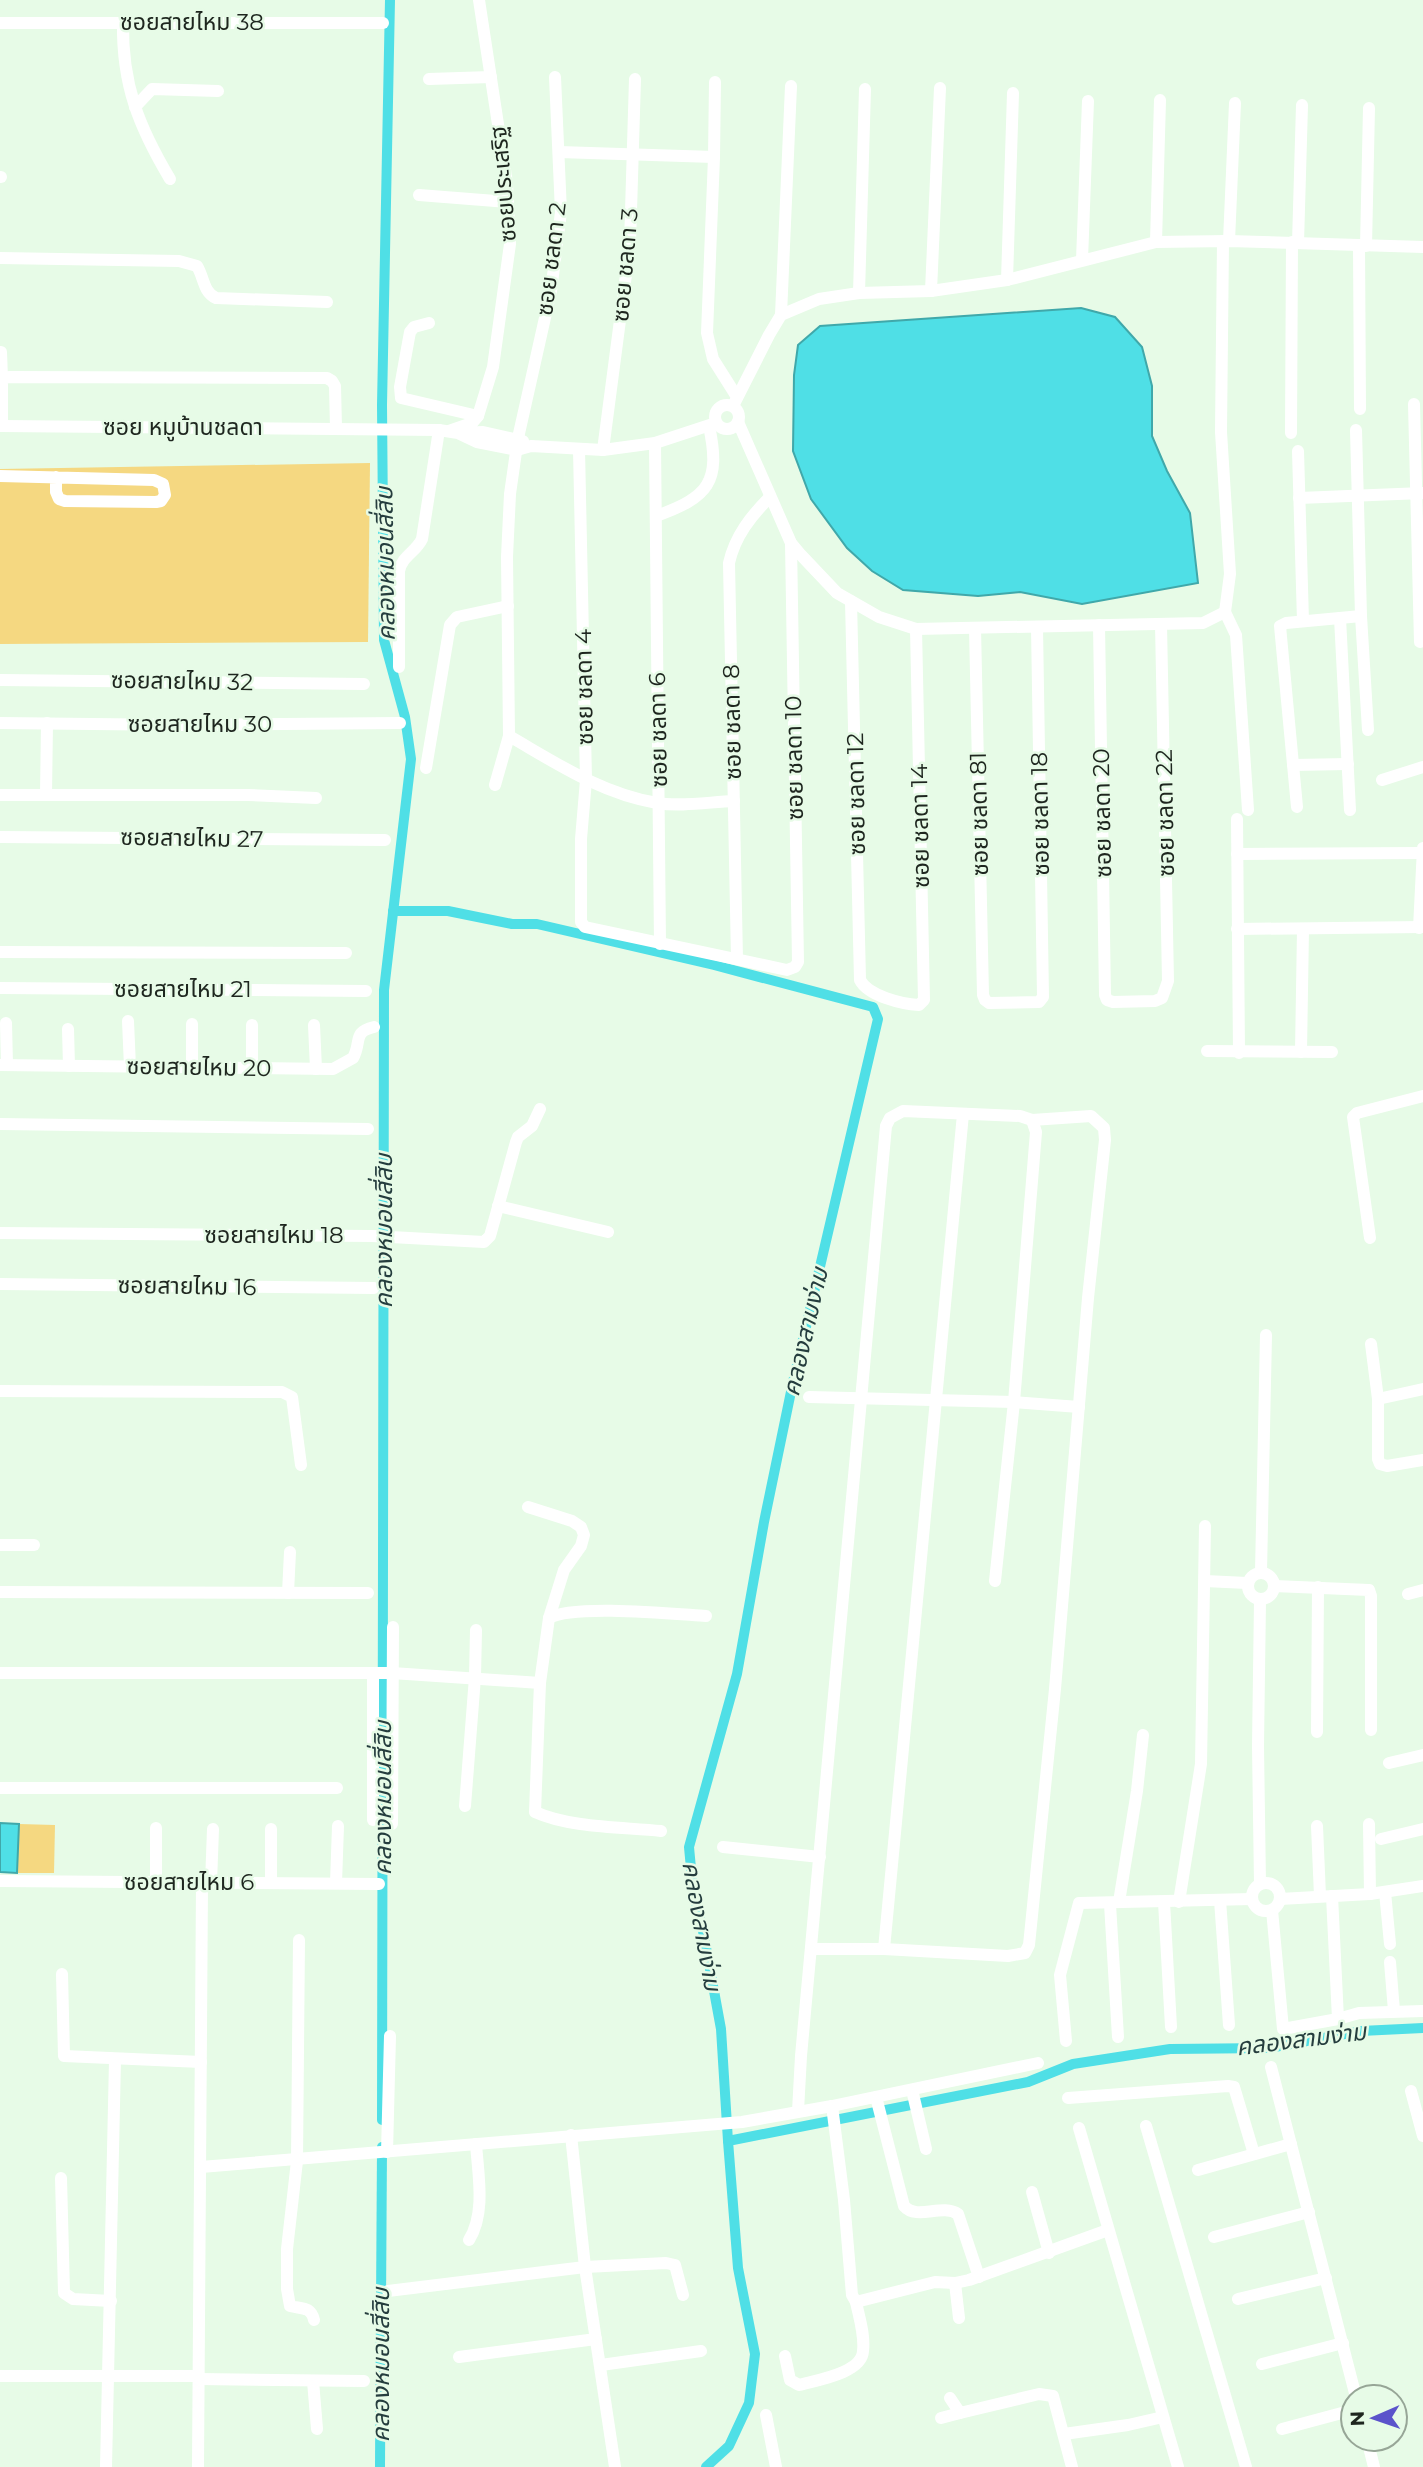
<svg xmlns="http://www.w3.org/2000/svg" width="1423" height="2467" viewBox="0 0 1423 2467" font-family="Montserrat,'Noto Sans Thai',sans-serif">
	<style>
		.green { fill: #f5d881 }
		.water { fill: #4fdfe6; stroke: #40a8aa; stroke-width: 2 }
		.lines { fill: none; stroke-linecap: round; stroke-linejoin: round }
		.canal { stroke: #4fdfe6; stroke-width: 10 }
		.minor { stroke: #fff; stroke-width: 12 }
		.labels { text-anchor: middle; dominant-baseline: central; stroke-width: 5; stroke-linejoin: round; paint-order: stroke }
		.street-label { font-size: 23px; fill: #1e261f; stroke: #e7fbe7 }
		.water-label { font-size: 24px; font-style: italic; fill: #253d3e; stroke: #e7fbe7 }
	</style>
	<rect width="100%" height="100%" fill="#e7fbe7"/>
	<g class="green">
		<polygon points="370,463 368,642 0,644 0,469"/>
		<polygon points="19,1824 55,1825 54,1873 17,1873"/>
	</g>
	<g class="water">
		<polygon points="1081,308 1115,317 1142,347 1152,386 1152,436 1167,471 1190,513 1198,583 1082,604 1020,592 978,596 903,590 872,571 847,548 811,499 793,451 794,375 798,345 820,326"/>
		<polygon points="0,1823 19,1824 17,1873 0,1872"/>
	</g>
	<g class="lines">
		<g class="canal">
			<polyline points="393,911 448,911 512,924 537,924 714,965 873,1007 878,1019 793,1382 764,1522 737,1674 689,1847 693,1890 703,1931 721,2029 728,2141"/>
			<polyline points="382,2120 384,990 411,759 405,717 384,640 382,405 390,0"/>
			<polyline points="380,2467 382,2147"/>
			<polyline points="706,2467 729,2446 749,2403 755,2354 738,2268 728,2141 1028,2082 1073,2064 1170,2049 1269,2048 1361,2031 1423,2028"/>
		</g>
		<g class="minor">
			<polyline points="0,23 383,23"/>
			<path d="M123 23C122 85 139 127 170 179"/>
			<polyline points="429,79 491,77"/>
			<polyline points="715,82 714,157 707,333 713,359 737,397"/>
			<polyline points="135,107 152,89 218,91"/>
			<polyline points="559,152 714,157"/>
			<polyline points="0,177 1,177"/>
			<polyline points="419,195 508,202"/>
			<polyline points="1223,241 1221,432 1230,574 1225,612"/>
			<polyline points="1229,241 1235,103"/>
			<polyline points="1156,242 1160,100"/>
			<polyline points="1298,243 1302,105"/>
			<polyline points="1359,245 1360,409"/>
			<polyline points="1366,246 1369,108"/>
			<path d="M0 258 179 261 197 266C204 277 203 292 216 298L327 302"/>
			<polyline points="1082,260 1088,101"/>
			<polyline points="1007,280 1013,93"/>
			<polyline points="931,291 940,88"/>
			<polyline points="859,293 865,89"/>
			<polyline points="781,315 791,86"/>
			<polyline points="429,323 414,327 410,332 400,387 401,398 478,416"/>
			<polyline points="1,352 2,378"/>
			<polyline points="1414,404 1420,642"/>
			<circle cx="727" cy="417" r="12"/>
			<polyline points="733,406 769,335 781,315 819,299 859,293 931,291 1007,280 1156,242 1229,241 1423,247"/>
			<polyline points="738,422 791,543 801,555 837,593 879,617 916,629 1203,623 1225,612"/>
			<polyline points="0,426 439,430 458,433 477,442 517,450 531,446 603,450 655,443 716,423"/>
			<polyline points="2,426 2,378 10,377 327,378 332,381 335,386 336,428"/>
			<polyline points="1356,430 1361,616 1368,730"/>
			<polyline points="449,431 472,423 478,416 493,367 510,244 507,183 479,0"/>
			<polyline points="462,433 483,432 523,441"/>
			<polyline points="1291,433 1292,242"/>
			<polyline points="655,443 660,944"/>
			<polyline points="579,449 586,780 581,839 581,922 585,927 787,970 795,967 798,962 791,543"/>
			<polyline points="603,450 630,244 635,79"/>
			<polyline points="1298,451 1303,621"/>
			<polyline points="0,476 154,480 163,484 165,495 161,501 156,502 65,501 59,499 56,492 56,477"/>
			<polyline points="1299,498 1423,493"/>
			<path d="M656 516C709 497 721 482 709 426"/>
			<path d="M851 601 860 980C868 996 902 1004 919 1005L924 1000 916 629"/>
			<polyline points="1225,612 1236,635 1248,810"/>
			<polyline points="1340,618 1350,810"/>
			<polyline points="1099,625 1105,995 1107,1000 1113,1002 1155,1001 1162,998 1168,981 1161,624"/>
			<polyline points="975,628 983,995 985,1000 989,1003 1039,1002 1043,997 1037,627"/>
			<path d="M399 667V571C402 556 416 552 422 539L439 430"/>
			<polyline points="0,680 364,684"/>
			<polyline points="0,723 184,725 400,723"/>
			<path d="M509 736C556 763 602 794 657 803 681 807 709 802 734 801"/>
			<polyline points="1293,765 1348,764"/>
			<polyline points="426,768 450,625 457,617 508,606"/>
			<polyline points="1382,780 1423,767"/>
			<polyline points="495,785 509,736 507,557 510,494 518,438 551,291 561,212 555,77"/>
			<polyline points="0,795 248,795 316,798"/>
			<polyline points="46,795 47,723"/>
			<polyline points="1297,807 1280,626 1286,623 1361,616"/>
			<polyline points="1237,819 1239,1053"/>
			<polyline points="0,837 385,840"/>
			<polyline points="1237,854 1423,853"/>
			<polyline points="1419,928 1423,848"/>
			<polyline points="1237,929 1423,927"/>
			<polyline points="0,952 346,953"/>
			<path d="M737 959 729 563C735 536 751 516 770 497"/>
			<polyline points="0,988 366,991"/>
			<polyline points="128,1021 130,1067"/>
			<polyline points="6,1023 7,1065"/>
			<polyline points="314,1025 316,1069"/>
			<polyline points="68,1029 69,1066"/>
			<polyline points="1207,1051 1332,1052"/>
			<polyline points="1301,1052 1303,929"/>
			<path d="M0 1065 333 1069 353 1058C362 1042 352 1032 374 1027"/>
			<polyline points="192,1067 192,1024"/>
			<polyline points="252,1068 252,1025"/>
			<polyline points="0,1124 368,1129"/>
			<polyline points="498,1206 608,1232"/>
			<polyline points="0,1233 372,1236 484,1242 490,1236 516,1142 518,1137 532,1126 540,1109"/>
			<polyline points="1370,1238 1353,1117 1357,1113 1423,1096"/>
			<polyline points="0,1284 374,1288"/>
			<polyline points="1371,1344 1378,1399 1378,1459 1380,1464 1387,1466 1423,1460"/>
			<polyline points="0,1391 282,1392 292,1397 301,1465"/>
			<polyline points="809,1397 1014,1402 1079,1407"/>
			<polyline points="1378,1399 1423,1389"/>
			<polyline points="528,1507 572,1521 581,1527 584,1535 581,1546 564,1570 549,1618"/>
			<polyline points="0,1545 34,1545"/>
			<polyline points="1261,1572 1266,1335"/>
			<circle cx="1261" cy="1586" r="13"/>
			<polyline points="995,1581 1014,1402 1036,1132 1032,1120"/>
			<polyline points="1205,1581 1247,1583"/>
			<polyline points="1274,1586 1369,1590 1371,1596 1371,1730"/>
			<polyline points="0,1592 368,1593"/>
			<polyline points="288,1593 290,1552"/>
			<polyline points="1408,1594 1423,1590"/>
			<polyline points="1260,1600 1258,1746 1260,1884"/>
			<polyline points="0,1673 392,1673 540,1683"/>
			<polyline points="373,1673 373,1820"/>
			<polyline points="1317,1732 1318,1587"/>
			<polyline points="1389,1763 1423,1755"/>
			<polyline points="0,1788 337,1788"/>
			<polyline points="465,1806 475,1677 476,1630"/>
			<polyline points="392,1824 393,1627"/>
			<polyline points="1369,1824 1370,1894"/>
			<polyline points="1317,1826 1320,1896"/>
			<polyline points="156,1828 156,1882"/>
			<polyline points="271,1829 271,1883"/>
			<path d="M661 1831C623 1827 570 1828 535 1812L540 1683 549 1618C573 1604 674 1614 706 1616"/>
			<polyline points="1381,1839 1423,1829"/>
			<polyline points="723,1847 820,1857"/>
			<polyline points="0,1881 379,1884"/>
			<circle cx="1266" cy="1897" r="14"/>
			<polyline points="211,1883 213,1829"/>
			<polyline points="336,1883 338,1826"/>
			<polyline points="1385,1892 1390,1944"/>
			<polyline points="1332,1896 1338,2019 1359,2013 1423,2011"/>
			<polyline points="1280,1899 1370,1894 1423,1886"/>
			<polyline points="1220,1900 1229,2025"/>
			<polyline points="1119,1902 1137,1791 1143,1735"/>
			<polyline points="1164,1902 1171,2027"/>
			<polyline points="1179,1902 1201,1764 1205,1526"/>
			<polyline points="1110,1904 1118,2037"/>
			<polyline points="1272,1910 1283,2029 1338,2019"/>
			<path d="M299 1940 297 2161 287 2249V2289L290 2306C301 2309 311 2306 314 2320"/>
			<polyline points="884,1949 963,1114"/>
			<polyline points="1390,1962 1394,2011"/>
			<polyline points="62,1974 64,2056 201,2062"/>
			<polyline points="1066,2041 1060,1975 1079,1903 1252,1899"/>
			<polyline points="1271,2067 1356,2397"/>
			<polyline points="912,2090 926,2149"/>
			<polyline points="1411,2091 1423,2136"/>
			<path d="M876 2097 904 2206C917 2221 942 2203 958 2214L979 2277"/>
			<polyline points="1068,2098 1228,2086 1234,2087 1254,2154"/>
			<polyline points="798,2111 801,2056 886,1126 890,1118 903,1111 1020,1116 1032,1120 1091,1116 1104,1128 1105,1140 1088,1298 1055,1689 1029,1945 1025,1953 1008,1956 884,1949 812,1949"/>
			<polyline points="1146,2126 1246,2467"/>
			<polyline points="1079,2128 1178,2467"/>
			<polyline points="571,2135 585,2267 615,2467"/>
			<polyline points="387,2152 390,2036"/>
			<polyline points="201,2167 742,2122 832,2106 1038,2063"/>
			<polyline points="1198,2170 1291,2144"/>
			<polyline points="61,2178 64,2293 73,2299 111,2301"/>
			<polyline points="1032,2192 1049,2253"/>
			<polyline points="1214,2237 1309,2212"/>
			<path d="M469 2240C486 2213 478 2174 476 2144"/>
			<polyline points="955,2283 959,2318"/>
			<polyline points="388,2291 585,2267 666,2263 675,2265 683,2295"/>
			<polyline points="1238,2299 1326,2278"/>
			<polyline points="856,2302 935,2282 955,2283 969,2280 1108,2230"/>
			<path d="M785 2356 790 2380 799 2385C817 2380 862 2373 863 2351 865 2335 859 2317 856 2302L852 2295 844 2200 832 2106"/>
			<polyline points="459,2357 596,2339"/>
			<polyline points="1262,2364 1343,2343"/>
			<polyline points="601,2365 701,2351"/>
			<polyline points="0,2376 199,2376"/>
			<polyline points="199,2379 364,2381"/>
			<polyline points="313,2381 317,2429"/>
			<polyline points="950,2398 960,2413 1039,2394 1053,2396 1072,2467"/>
			<polyline points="766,2415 776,2467"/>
			<polyline points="941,2418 960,2413"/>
			<polyline points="1282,2429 1353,2410"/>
			<polyline points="1064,2434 1128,2425 1163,2417"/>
			<polyline points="1367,2439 1374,2467"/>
			<polyline points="106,2467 115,2060"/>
			<polyline points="198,2467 202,1883"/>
		</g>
	</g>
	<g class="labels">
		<g class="street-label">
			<text x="192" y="22">ซอยสายไหม 38</text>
			<text transform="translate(503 184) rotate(-95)">ซอยประเสริฐ</text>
			<text transform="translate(551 259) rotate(-83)">ซอย ชลดา 2</text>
			<text transform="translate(625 265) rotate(-85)">ซอย ชลดา 3</text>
			<text x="183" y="427">ซอย หมูบ้านชลดา</text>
			<text transform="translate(182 681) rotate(1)">ซอยสายไหม 32</text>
			<text transform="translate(584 687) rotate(-91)">ซอย ชลดา 4</text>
			<text transform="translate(732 722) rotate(-91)">ซอย ชลดา 8</text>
			<text x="200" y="724">ซอยสายไหม 30</text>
			<text transform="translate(658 730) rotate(-91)">ซอย ชลดา 6</text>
			<text transform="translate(794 758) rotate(-91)">ซอย ชลดา 10</text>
			<text transform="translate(856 794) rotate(-91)">ซอย ชลดา 12</text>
			<text transform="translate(1102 813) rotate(-91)">ซอย ชลดา 20</text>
			<text transform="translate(1165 813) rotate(-91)">ซอย ชลดา 22</text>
			<text transform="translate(979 814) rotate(-91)">ซอย ชลดา 81</text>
			<text transform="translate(1040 814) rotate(-91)">ซอย ชลดา 18</text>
			<text transform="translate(920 826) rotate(-91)">ซอย ชลดา 14</text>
			<text transform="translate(192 838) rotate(1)">ซอยสายไหม 27</text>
			<text x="183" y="989">ซอยสายไหม 21</text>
			<text transform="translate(199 1067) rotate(1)">ซอยสายไหม 20</text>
			<text x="274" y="1235">ซอยสายไหม 18</text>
			<text transform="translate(187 1286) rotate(1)">ซอยสายไหม 16</text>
			<text x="189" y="1882">ซอยสายไหม 6</text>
		</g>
		<g class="water-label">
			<text transform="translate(385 564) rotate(-91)">คลองหมอนสี่สิบ</text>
			<text transform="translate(383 1231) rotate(-90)">คลองหมอนสี่สิบ</text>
			<text transform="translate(805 1332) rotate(-77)">คลองสามง่าม</text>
			<text transform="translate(382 1798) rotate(-90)">คลองหมอนสี่สิบ</text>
			<text transform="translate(702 1926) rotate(80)">คลองสามง่าม</text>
			<text transform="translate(1301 2039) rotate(-7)">คลองสามง่าม</text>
			<text transform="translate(380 2365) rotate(-90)">คลองหมอนสี่สิบ</text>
		</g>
	</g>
	<g transform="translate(1374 2418) rotate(268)"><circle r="33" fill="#e7fbe7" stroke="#97a697" stroke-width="2"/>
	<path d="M0-5L12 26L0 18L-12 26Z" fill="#5b53cb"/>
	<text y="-10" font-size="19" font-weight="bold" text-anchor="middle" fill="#1e261f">N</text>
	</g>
</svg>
